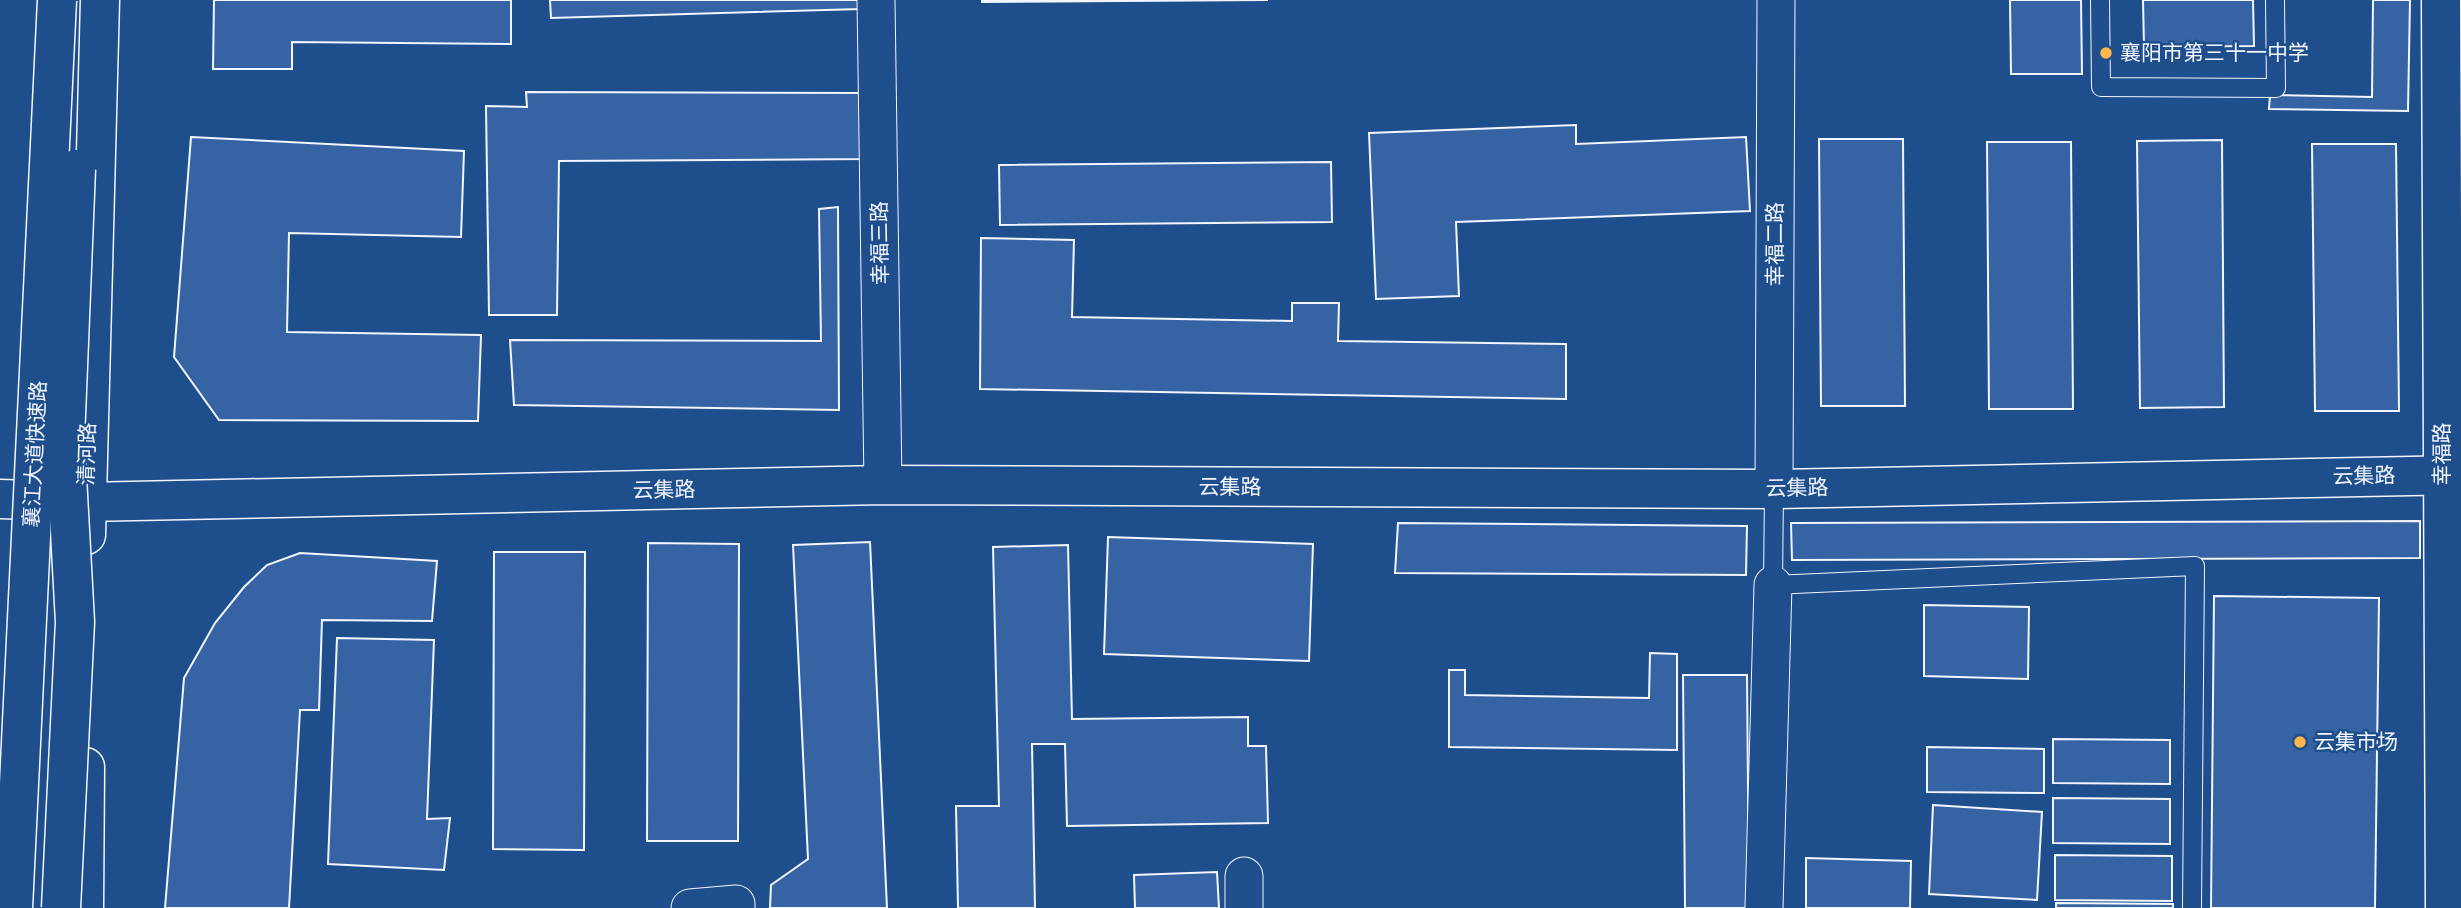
<svg xmlns="http://www.w3.org/2000/svg" width="2461" height="908" viewBox="0 0 2461 908" font-family="'Fira Sans','Noto Sans SC',sans-serif">
	<style>
		.building { fill: #3563a3; stroke: #f2f6ff; stroke-width: 2 }
		.lines { fill: none; stroke-linecap: round; stroke-linejoin: round }
		.lane-casing { stroke: #f2f6ff; stroke-width: 20 }
		.street-casing { stroke: #f2f6ff; stroke-width: 39 }
		.secondary-casing { stroke: #f2f6ff; stroke-width: 41 }
		.primary-casing { stroke: #f2f6ff; stroke-width: 41 }
		.lane { stroke: #1f4e8c; stroke-width: 18 }
		.street { stroke: #1f4e8c; stroke-width: 37 }
		.secondary { stroke: #1f4e8c; stroke-width: 38 }
		.primary { stroke: #1f4e8c; stroke-width: 38 }
		.highway-bridge-casing { stroke: #f2f6ff; stroke-width: 41; stroke-linecap: butt }
		.highway-bridge { stroke: #1f4e8c; stroke-width: 38 }
		.poi-dot { fill: #ffb74d; stroke: #1f4e8c; stroke-width: 2.5 }
		.labels { text-anchor: middle; dominant-baseline: central; stroke-width: 5; stroke-linejoin: round; paint-order: stroke }
		.poi-label { font-size: 21px; fill: #f2f6ff; stroke: #1f4e8c; text-anchor: start }
		.street-label { font-size: 21px; fill: #f2f6ff; stroke: #1f4e8c }
	</style>
	<rect width="100%" height="100%" fill="#1f4e8c"/>
	<g class="building">
		<polygon points="214,0 511,0 511,44 292,42 292,69 213,69"/>
		<polygon points="550,0 861,0 861,9 551,18"/>
		<polygon points="982,0 1268,0 982,2"/>
		<polygon points="2010,0 2081,0 2082,74 2011,74"/>
		<polygon points="2143,0 2253,0 2254,46 2144,47"/>
		<polygon points="2373,0 2410,0 2408,111 2269,109 2270,95 2372,97"/>
		<polygon points="526,92 868,93 868,159 559,161 557,315 489,315 486,106 527,107"/>
		<polygon points="1576,125 1576,144 1746,137 1750,211 1456,222 1459,296 1376,299 1369,133"/>
		<polygon points="191,137 464,151 461,237 289,233 287,332 481,335 478,421 219,420 174,357"/>
		<polygon points="1819,139 1903,139 1905,406 1821,406"/>
		<polygon points="2222,140 2224,407 2140,408 2137,141"/>
		<polygon points="1987,142 2071,142 2073,409 1989,409"/>
		<polygon points="2312,144 2396,144 2399,411 2315,411"/>
		<polygon points="1331,162 1332,222 1000,225 999,165"/>
		<polygon points="838,207 839,410 514,405 510,340 821,341 819,209"/>
		<polygon points="981,238 1074,240 1072,317 1292,321 1292,303 1339,303 1338,341 1566,344 1566,399 980,389"/>
		<polygon points="2420,521 2420,558 1792,560 1791,523"/>
		<polygon points="1398,523 1747,526 1746,575 1395,573"/>
		<polygon points="1108,537 1313,544 1309,661 1104,654"/>
		<polygon points="870,542 887,908 770,908 771,885 808,859 793,545"/>
		<polygon points="648,543 739,544 738,841 647,841"/>
		<polygon points="1068,545 1072,719 1248,717 1248,746 1266,746 1268,823 1067,826 1065,744 1032,744 1035,908 958,908 956,806 999,806 993,547"/>
		<polygon points="494,552 585,552 584,850 493,849"/>
		<polygon points="300,553 437,561 432,621 322,620 319,710 300,710 289,908 165,908 184,678 215,623 244,587 267,565"/>
		<polygon points="2214,596 2379,598 2375,908 2211,908"/>
		<polygon points="1924,605 2029,607 2028,679 1924,676"/>
		<polygon points="337,638 434,640 427,819 450,818 444,870 328,864"/>
		<polygon points="1650,653 1677,654 1677,750 1449,747 1449,670 1465,670 1465,695 1649,698"/>
		<polygon points="1683,675 1747,675 1749,908 1685,908"/>
		<polygon points="2053,739 2170,740 2170,784 2053,783"/>
		<polygon points="1927,747 2044,749 2044,793 1927,792"/>
		<polygon points="2053,798 2170,799 2170,844 2053,843"/>
		<polygon points="1933,805 2042,812 2037,900 1929,894"/>
		<polygon points="2055,855 2172,856 2172,901 2055,900"/>
		<polygon points="1806,858 1911,861 1910,908 1806,908"/>
		<polygon points="1217,872 1219,908 1135,908 1134,875"/>
		<polygon points="2056,903 2173,904 2173,908 2056,908"/>
	</g>
	<g class="lines">
		<defs>
			<g id="lane">
				<polyline points="2100,0 2101,87 2276,88 2275,0"/>
				<polyline points="1774,489 1773,585 2195,566 2192,908"/>
			</g>
			<g id="street">
				<polyline points="876,0 883,485"/>
				<polyline points="1774,489 1776,0"/>
				<polyline points="690,908 736,904 736,908"/>
				<polyline points="1244,908 1244,876"/>
				<polyline points="1764,908 1773,585"/>
			</g>
			<g id="secondary">
				<polyline points="2441,0 2445,908"/>
				<polyline points="0,499 86,502 883,485 1774,489 2461,475"/>
			</g>
			<g id="primary">
				<polyline points="86,535 100,0"/>
				<polyline points="84,908 85,767"/>
			</g>
		</defs>
		<use href="#lane" class="lane-casing"/>
		<use href="#street" class="street-casing"/>
		<use href="#secondary" class="secondary-casing"/>
		<use href="#primary" class="primary-casing"/>
		<use href="#lane" class="lane"/>
		<use href="#street" class="street"/>
		<use href="#secondary" class="secondary"/>
		<use href="#primary" class="primary"/>
		<defs>
			<g id="highway-bridge">
				<polyline points="13,908 57,0"/>
				<polyline points="61,908 75,622 65,440 76,169"/>
			</g>
		</defs>
		<use href="#highway-bridge" class="highway-bridge-casing"/>
		<use href="#highway-bridge" class="highway-bridge"/>
	</g>
	<g class="poi-dot">
		<circle cx="2106" cy="53" r="7"/>
		<circle cx="2300" cy="742" r="7"/>
	</g>
	<g class="labels">
		<g class="poi-label">
			<text x="2120" y="53">襄阳市第三十一中学</text>
			<text x="2314" y="742">云集市场</text>
		</g>
		<g class="street-label">
			<text transform="translate(880 243) rotate(-91)">幸福三路</text>
			<text transform="translate(1775 244) rotate(-90)">幸福二路</text>
			<text transform="translate(35 454) rotate(-87)">襄江大道快速路</text>
			<text transform="translate(87 454) rotate(-88)">清河路</text>
			<text transform="translate(2442 454) rotate(-90)">幸福路</text>
			<text transform="translate(2364 476) rotate(-1)">云集路</text>
			<text x="1230" y="487">云集路</text>
			<text transform="translate(1797 488) rotate(-1)">云集路</text>
			<text transform="translate(664 490) rotate(-1)">云集路</text>
		</g>
	</g>
</svg>
